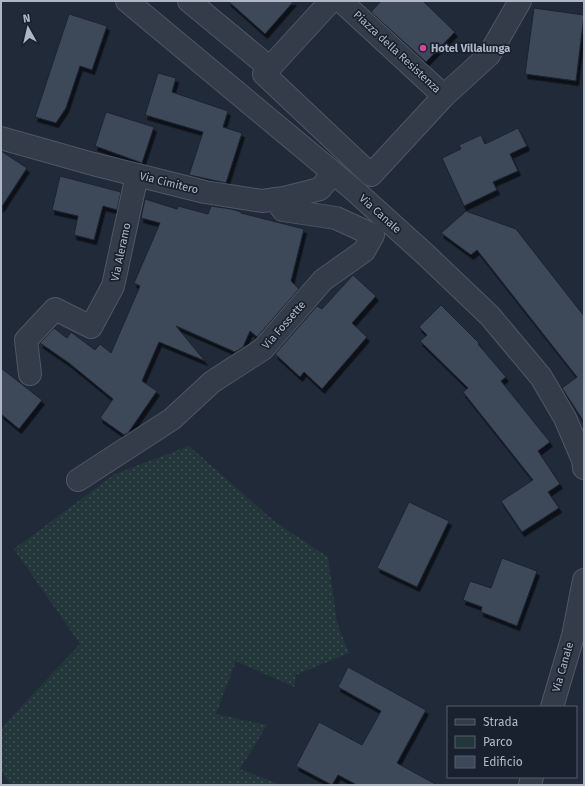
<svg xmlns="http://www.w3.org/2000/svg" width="585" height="786" viewBox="0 0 585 786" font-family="'Fira Sans',sans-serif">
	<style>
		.green { fill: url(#green-dots) }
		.building { fill: #3c4859; stroke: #1c2330; filter: url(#shadow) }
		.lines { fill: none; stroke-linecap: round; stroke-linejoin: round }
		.minor-casing { stroke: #4f5764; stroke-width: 24 }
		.minor { stroke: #343c4a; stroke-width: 22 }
		.hotel-dot { fill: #d1479c; stroke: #1a212e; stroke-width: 1.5 }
		.labels { text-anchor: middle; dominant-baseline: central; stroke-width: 3.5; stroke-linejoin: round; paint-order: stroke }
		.poi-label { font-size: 11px; font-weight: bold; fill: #afb7c6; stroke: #1a212e; text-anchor: start }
		.street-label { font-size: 11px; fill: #afb7c6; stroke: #1a212e }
	</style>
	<defs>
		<pattern id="green-dots" width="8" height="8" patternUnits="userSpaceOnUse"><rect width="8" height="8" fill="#23363a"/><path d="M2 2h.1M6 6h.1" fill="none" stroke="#405155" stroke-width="1.8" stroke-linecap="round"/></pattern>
		<filter id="shadow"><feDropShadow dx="2.5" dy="4.5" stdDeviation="0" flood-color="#0009"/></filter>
	</defs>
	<rect width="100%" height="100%" fill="#212a39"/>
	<polygon class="green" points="189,446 274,521 328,557 337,623 349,653 296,675 294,687 236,661 216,714 267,725 240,769 281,785 11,785 1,771 1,728 80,644 14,549 115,474"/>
	<g class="building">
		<polygon points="228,1 294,1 265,34"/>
		<polygon points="381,1 423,1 455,32 426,62 371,12"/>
		<polygon points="534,8 584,15 576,81 525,74"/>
		<polygon points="69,14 107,26 92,70 80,66 66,108 56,123 35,117"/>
		<polygon points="158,73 176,78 172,92 228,111 223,127 242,133 226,183 189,175 203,132 145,115"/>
		<polygon points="106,112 154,127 142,163 95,146"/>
		<polygon points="518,128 527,146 510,154 518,171 493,182 497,190 464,206 442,158 461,149 459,145 481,135 485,144"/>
		<polygon points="1,151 27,168 1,208"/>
		<polygon points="60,176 121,192 117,210 103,206 94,240 74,235 78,216 52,210"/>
		<polygon points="145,199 177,209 178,206 208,214 211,206 231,209 241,212 241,213 304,229 291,281 299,289 257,337 250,331 243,347 235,352 176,326 205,361 159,342 142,381 157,391 128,433 124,435 100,418 113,399 69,363 40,343 54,328 67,338 71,332 95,350 100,344 111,353 140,286 134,283 160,223 141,218"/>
		<polygon points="466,211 516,229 584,316 584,422 562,388 577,377 477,250 471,255 441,233"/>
		<polygon points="353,275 376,296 352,323 367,337 322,389 304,372 300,377 275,354 317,306 322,309"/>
		<polygon points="441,305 479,343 478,344 506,377 501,381 550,442 538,451 560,484 548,492 559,508 522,532 501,501 533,480 463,392 468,388 420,341 427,335 419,327"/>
		<polygon points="1,368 42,400 19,429 1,414"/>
		<polygon points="409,502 449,521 417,587 377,568"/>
		<polygon points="502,558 537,571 517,626 481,612 482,607 463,600 470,581 491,588"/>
		<polygon points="348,667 426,710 397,763 437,785 357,785 338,775 332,785 296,766 319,722 362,745 381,711 338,687"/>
	</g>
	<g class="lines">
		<defs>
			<g id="minor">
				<polyline points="127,1 354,190 426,255 490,316 541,377 565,418 583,460 584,468"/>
				<polyline points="189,1 270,68"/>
				<polyline points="331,1 264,74 371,175 444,96 341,1"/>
				<polyline points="444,96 489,55 520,1"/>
				<polyline points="1,138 93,164 205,192 262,201 284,198 320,189 333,173"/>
				<polyline points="30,374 26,340 55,309 91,327 113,286 137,175"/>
				<polyline points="78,480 172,419 212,382 263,349 323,280 364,251 373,235 336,218 283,210 275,199"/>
				<polyline points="552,707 573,636 584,580"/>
				<polyline points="530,785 532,777"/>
			</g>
		</defs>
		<use href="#minor" class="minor-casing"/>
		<use href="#minor" class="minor"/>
	</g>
	<circle class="hotel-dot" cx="423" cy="48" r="4"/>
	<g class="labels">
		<g class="poi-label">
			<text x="431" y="48">Hotel Villalunga</text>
		</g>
		<g class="street-label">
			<text transform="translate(397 52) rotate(43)">Piazza della Resistenza</text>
			<text transform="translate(169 183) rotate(14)">Via Cimitero</text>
			<text transform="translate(380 214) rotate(42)">Via Canale</text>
			<text transform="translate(121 252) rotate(-78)">Via Aleramo</text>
			<text transform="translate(284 325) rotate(-49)">Via Fossette</text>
			<text transform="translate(563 667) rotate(-74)">Via Canale</text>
		</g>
	</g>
	<rect width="585" height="786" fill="none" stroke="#afb7c6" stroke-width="4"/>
	<rect x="447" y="706" width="130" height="72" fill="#1a212e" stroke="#565d6b"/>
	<rect x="455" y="719" width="20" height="6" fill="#343c4a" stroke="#565d6b"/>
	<text x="483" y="726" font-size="12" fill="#afb7c6">Strada</text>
	<rect x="455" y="736" width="20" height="12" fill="#23363a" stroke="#565d6b"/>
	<text x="483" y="746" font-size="12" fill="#afb7c6">Parco</text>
	<rect x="455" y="756" width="20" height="12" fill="#3c4859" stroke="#565d6b"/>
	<text x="483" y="766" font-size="12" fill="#afb7c6">Edificio</text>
	<g transform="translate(28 28) rotate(352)" stroke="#1a212e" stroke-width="3" paint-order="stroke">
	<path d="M0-3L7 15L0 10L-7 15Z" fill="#afb7c6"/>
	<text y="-6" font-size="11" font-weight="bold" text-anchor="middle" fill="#afb7c6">N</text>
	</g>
</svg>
